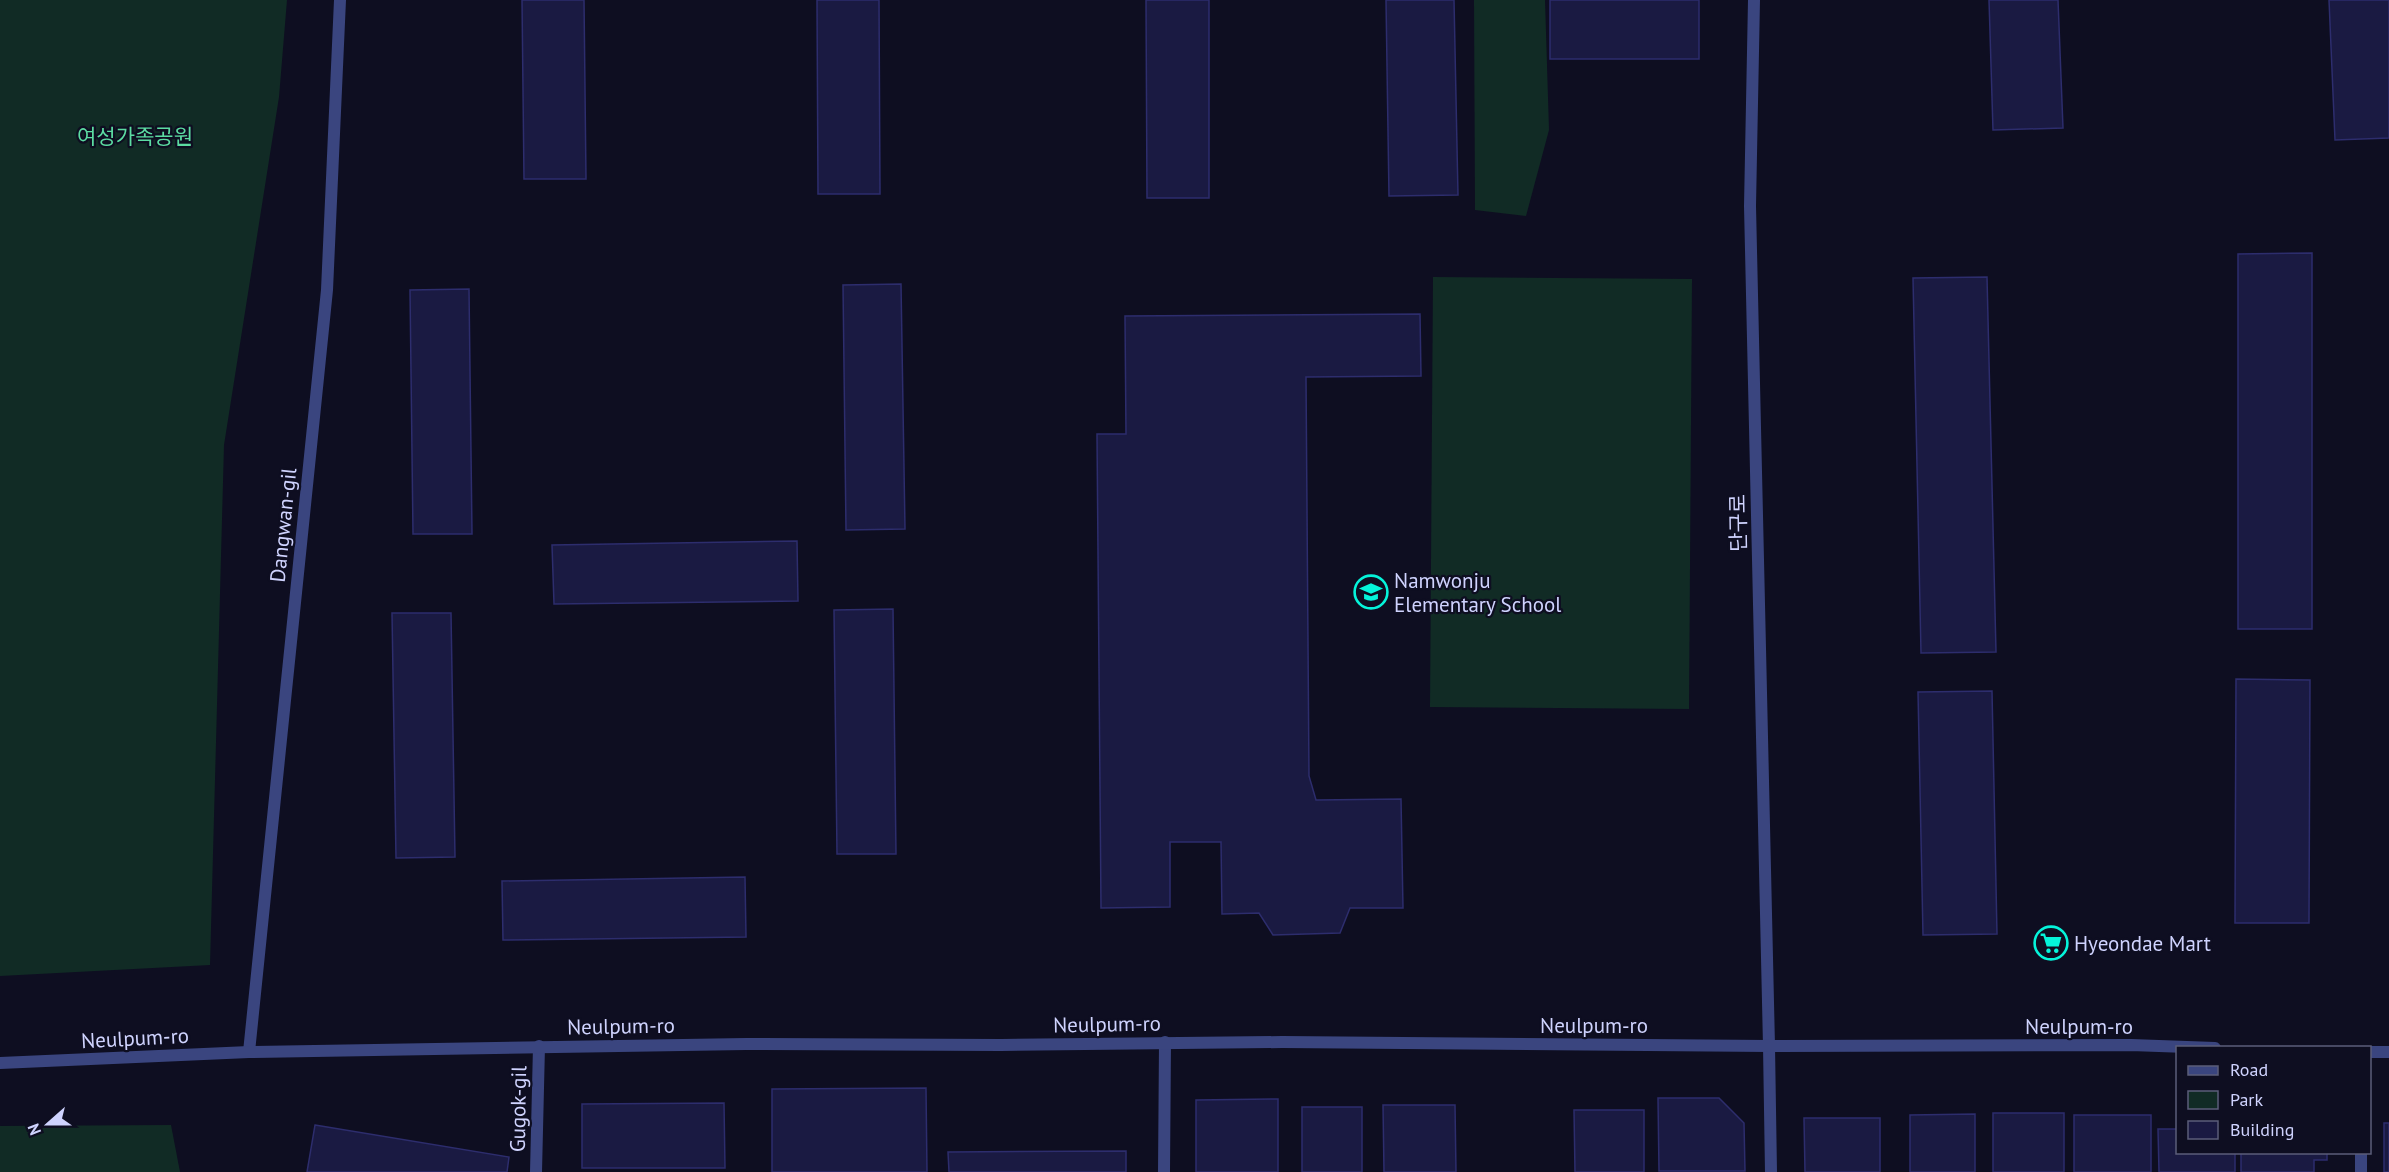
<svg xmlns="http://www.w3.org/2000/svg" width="2389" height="1172" viewBox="0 0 2389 1172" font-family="'PT Sans','Noto Sans KR',sans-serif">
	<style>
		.green { fill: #112b25 }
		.building { fill: #1a1a42; stroke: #2d2d6d; stroke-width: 1.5 }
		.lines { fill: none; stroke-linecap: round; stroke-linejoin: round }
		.minor { stroke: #3a457f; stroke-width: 12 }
		.tertiary { stroke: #3a457f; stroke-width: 12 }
		.labels { text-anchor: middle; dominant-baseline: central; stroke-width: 4.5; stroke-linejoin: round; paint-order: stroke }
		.park-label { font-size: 21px; fill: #5cdca2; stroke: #0e0e21 }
		.street-label { font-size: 21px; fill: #cfd3fe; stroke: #0e0e21 }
		.poi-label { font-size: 21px; fill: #cfd3fe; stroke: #0e0e21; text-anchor: start }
	</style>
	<rect width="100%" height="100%" fill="#0e0e21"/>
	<g class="green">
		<polygon points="0,0 287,0 279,97 224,445 210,965 0,976"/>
		<polygon points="1474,0 1545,0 1549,130 1526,216 1475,210"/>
		<polygon points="1433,277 1692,279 1689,709 1430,707"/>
		<polygon points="171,1125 180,1172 0,1172 0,1126"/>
	</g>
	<g class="building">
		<polygon points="522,0 584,0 586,179 524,179"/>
		<polygon points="817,0 879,0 880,194 818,194"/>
		<polygon points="1146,0 1209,0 1209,198 1147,198"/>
		<polygon points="1386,0 1454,0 1458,195 1389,196"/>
		<rect x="1550" y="0" width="149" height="59"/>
		<polygon points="1989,0 2058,0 2063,128 1993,130"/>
		<polygon points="2329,0 2389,0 2389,138 2335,140"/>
		<polygon points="2312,253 2312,629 2238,629 2238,254"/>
		<polygon points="1987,277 1996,652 1921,653 1913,278"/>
		<polygon points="901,284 905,529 846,530 843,285"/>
		<polygon points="469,289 472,534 413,534 410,290"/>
		<polygon points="1420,314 1421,376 1306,377 1309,776 1316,800 1401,799 1403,908 1350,908 1340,933 1273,935 1259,913 1222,914 1221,842 1170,842 1170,907 1101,908 1097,434 1126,434 1125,316"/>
		<polygon points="797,541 798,601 554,604 552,545"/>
		<polygon points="893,609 896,854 837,854 834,610"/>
		<polygon points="392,613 451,613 455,857 396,858"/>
		<polygon points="2236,679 2310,680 2309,923 2235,923"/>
		<polygon points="1992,691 1997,934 1923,935 1918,692"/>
		<polygon points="745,877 746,937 503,940 502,881"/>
		<polygon points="926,1088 927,1172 772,1172 772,1089"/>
		<polygon points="1658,1098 1719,1098 1744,1123 1745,1171 1659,1171"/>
		<polygon points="1278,1099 1278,1172 1196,1172 1196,1100"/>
		<polygon points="724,1103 725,1168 582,1168 582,1104"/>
		<polygon points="1383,1105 1455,1105 1456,1172 1384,1172"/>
		<rect x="1302" y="1107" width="60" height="65"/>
		<polygon points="1574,1110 1644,1110 1644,1172 1575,1172"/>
		<rect x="1993" y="1113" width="71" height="59"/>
		<polygon points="1975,1114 1975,1172 1910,1172 1910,1115"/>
		<rect x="2074" y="1115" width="77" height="57"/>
		<polygon points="1804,1118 1880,1118 1880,1172 1805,1172"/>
		<rect x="2384" y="1123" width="5" height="49"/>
		<polygon points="315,1125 509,1157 507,1172 307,1172"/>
		<polygon points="2158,1129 2178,1129 2178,1152 2235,1152 2235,1172 2159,1172"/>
		<polygon points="1126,1151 1126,1172 949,1172 948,1152"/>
		<polygon points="2241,1152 2327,1152 2327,1160 2314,1160 2314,1172 2241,1172"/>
	</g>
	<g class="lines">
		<g class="minor">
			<polyline points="1769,1046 1771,1172"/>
			<polyline points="536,1172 539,1046"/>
			<polyline points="1164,1172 1165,1042"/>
			<polyline points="2361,1172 2361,1152"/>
		</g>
		<g class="tertiary">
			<polyline points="1754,0 1750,206 1769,1046"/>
			<polyline points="249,1052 327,290 340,0"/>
			<polyline points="2370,1052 2389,1052"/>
			<polyline points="0,1063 249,1052 746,1044 1001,1045 1282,1042 1769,1046 2131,1045 2215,1048"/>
		</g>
	</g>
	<defs>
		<symbol id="school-ring" viewBox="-11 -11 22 22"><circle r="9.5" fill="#0e0e21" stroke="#05f4da" stroke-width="1.5"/><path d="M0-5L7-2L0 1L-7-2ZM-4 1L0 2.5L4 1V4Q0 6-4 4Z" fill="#05f4da"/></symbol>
		<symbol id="supermarket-ring" viewBox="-11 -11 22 22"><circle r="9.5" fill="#0e0e21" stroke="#05f4da" stroke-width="1.5"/><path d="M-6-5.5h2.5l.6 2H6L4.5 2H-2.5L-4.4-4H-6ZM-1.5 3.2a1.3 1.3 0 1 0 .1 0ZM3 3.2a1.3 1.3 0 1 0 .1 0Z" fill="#05f4da"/></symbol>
	</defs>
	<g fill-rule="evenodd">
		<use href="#school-ring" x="1352" y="573" width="38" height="38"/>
		<use href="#supermarket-ring" x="2032" y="924" width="38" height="38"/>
	</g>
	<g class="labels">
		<g class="park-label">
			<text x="135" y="136">여성가족공원</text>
		</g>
		<g class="street-label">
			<text transform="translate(1738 523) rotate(-91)">단구로</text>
			<text transform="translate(283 525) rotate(-84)">Dangwan-gil</text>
			<text transform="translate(1107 1024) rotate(-1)">Neulpum-ro</text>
			<text x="1594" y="1025">Neulpum-ro</text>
			<text transform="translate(621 1026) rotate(-1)">Neulpum-ro</text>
			<text x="2079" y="1026">Neulpum-ro</text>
			<text transform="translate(135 1038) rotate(-3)">Neulpum-ro</text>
			<text transform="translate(518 1109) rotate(-89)">Gugok-gil</text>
		</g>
		<g class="poi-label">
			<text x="1394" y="580">Namwonju<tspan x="1394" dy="24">Elementary School</tspan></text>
			<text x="2074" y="943">Hyeondae Mart</text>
		</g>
	</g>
	<rect x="2176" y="1046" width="195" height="108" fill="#0e0e21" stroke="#5b5d79" stroke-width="1.5"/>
	<rect x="2188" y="1066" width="30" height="9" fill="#3a457f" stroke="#5b5d79" stroke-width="1.5"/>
	<text x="2230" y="1076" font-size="18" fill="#cfd3fe">Road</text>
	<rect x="2188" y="1091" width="30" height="18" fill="#112b25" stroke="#5b5d79" stroke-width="1.5"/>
	<text x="2230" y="1106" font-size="18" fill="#cfd3fe">Park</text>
	<rect x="2188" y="1121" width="30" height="18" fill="#1a1a42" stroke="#5b5d79" stroke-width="1.5"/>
	<text x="2230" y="1136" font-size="18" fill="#cfd3fe">Building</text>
	<g transform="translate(48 1124) rotate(249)" stroke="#0e0e21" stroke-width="4.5" paint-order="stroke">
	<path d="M0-4.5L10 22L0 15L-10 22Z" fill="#cfd3fe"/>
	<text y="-9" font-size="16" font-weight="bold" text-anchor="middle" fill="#cfd3fe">N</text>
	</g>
</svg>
